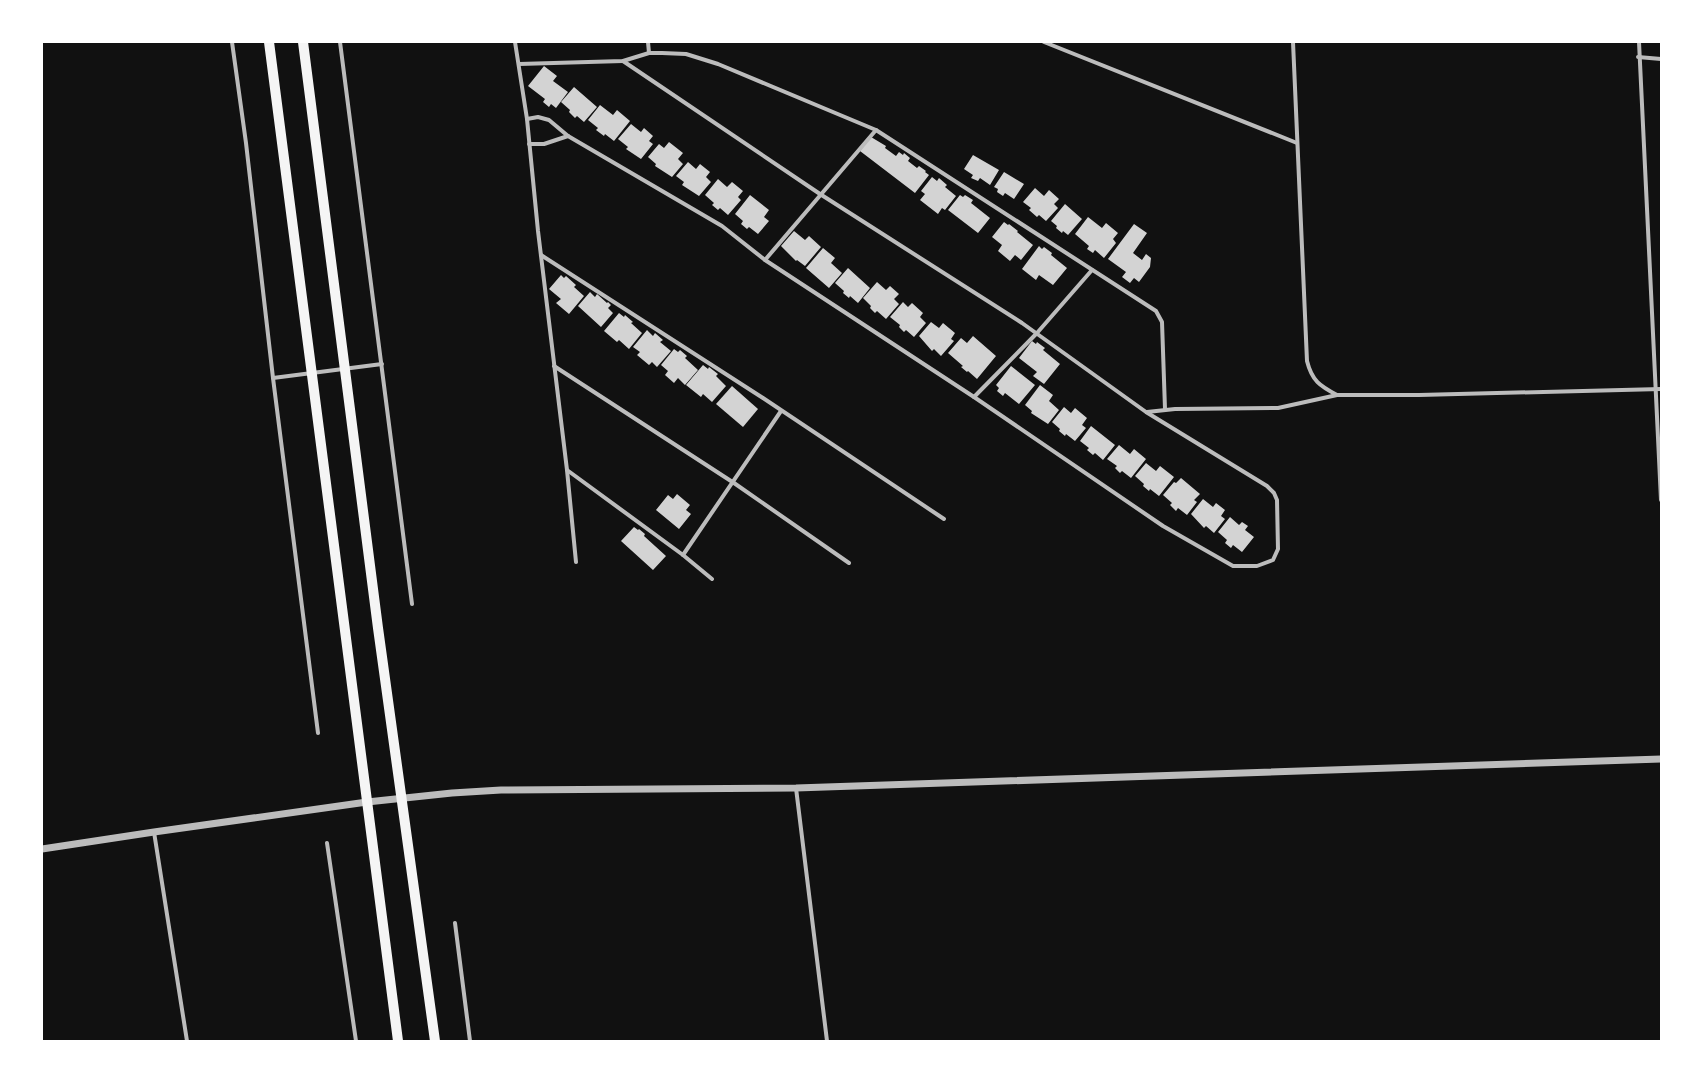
<svg xmlns="http://www.w3.org/2000/svg" width="1703" height="1083" viewBox="0 0 1703 1083" font-family="'DM Sans',sans-serif">
	<style>
		.building { fill: #d3d3d3 }
		.lines { fill: none; stroke-linecap: round; stroke-linejoin: round }
		.minor { stroke: #bcbcbc; stroke-width: 4 }
		.tertiary { stroke: #bcbcbc; stroke-width: 7 }
		.primary { stroke: #f5f5f5; stroke-width: 10 }
	</style>
	<rect width="100%" height="100%" fill="#111"/>
	<g class="building">
		<polygon points="544,66 557,76 553,81 568,92 556,108 551,104 549,107 543,102 545,99 528,86"/>
		<polygon points="574,87 597,107 584,122 577,116 575,118 569,112 570,110 561,102"/>
		<polygon points="600,105 613,115 617,110 630,121 614,141 605,134 604,136 596,130 598,128 588,120"/>
		<polygon points="631,124 641,132 644,128 653,136 649,141 653,144 641,159 626,149 628,147 618,139"/>
		<polygon points="871,137 886,146 885,148 896,156 899,152 903,155 904,153 910,158 908,161 917,168 919,166 926,171 925,172 929,175 915,193 860,151"/>
		<polygon points="669,142 683,153 678,159 683,164 672,177 655,166 656,164 648,157 659,144 664,148"/>
		<polygon points="973,155 999,170 990,185 980,178 978,181 971,178 973,175 964,169"/>
		<polygon points="688,162 696,169 700,164 710,172 706,177 711,182 699,196 682,185 684,182 676,176"/>
		<polygon points="1004,172 1024,184 1014,199 1005,193 1003,196 997,192 998,189 994,187"/>
		<polygon points="932,177 937,181 939,178 947,185 945,187 956,196 945,210 942,208 938,214 920,200 925,194 921,191"/>
		<polygon points="718,179 727,187 732,182 743,191 738,197 741,200 728,215 720,208 718,210 712,205 714,203 705,195"/>
		<polygon points="1035,188 1044,196 1049,190 1059,199 1054,204 1058,208 1046,221 1039,215 1037,217 1029,210 1031,208 1023,202"/>
		<polygon points="750,195 769,210 764,217 769,221 758,234 749,227 747,229 741,224 743,221 735,214"/>
		<polygon points="960,195 963,197 965,195 973,200 971,203 990,218 978,233 948,210"/>
		<polygon points="1065,204 1082,219 1068,235 1063,231 1062,233 1056,228 1057,226 1051,221"/>
		<polygon points="1088,217 1102,228 1106,223 1118,233 1113,239 1116,243 1104,258 1095,250 1093,253 1087,249 1089,246 1075,234"/>
		<polygon points="1004,222 1008,225 1009,224 1018,231 1017,232 1033,245 1021,260 1015,255 1010,261 998,251 1002,245 992,237"/>
		<polygon points="1134,224 1147,233 1133,253 1142,260 1146,254 1151,258 1150,267 1139,282 1134,278 1130,283 1122,277 1126,272 1108,259"/>
		<polygon points="794,231 805,240 809,236 821,247 805,266 797,260 796,261 781,246"/>
		<polygon points="1039,246 1042,249 1044,247 1052,253 1051,255 1067,268 1053,285 1039,275 1036,280 1022,269"/>
		<polygon points="823,248 835,258 831,263 842,273 829,288 806,268"/>
		<polygon points="848,268 870,288 858,303 850,296 849,298 843,293 844,291 835,283"/>
		<polygon points="561,275 564,278 566,276 576,285 574,287 584,296 569,314 556,303 561,299 549,289"/>
		<polygon points="877,282 886,290 890,286 899,294 894,299 899,304 886,319 877,311 875,313 870,308 871,306 863,298"/>
		<polygon points="590,292 595,297 597,294 607,303 608,302 611,305 608,308 613,313 601,327 578,306"/>
		<polygon points="903,302 908,307 912,303 923,313 920,317 926,323 914,337 906,330 904,332 899,327 900,325 890,317"/>
		<polygon points="619,313 624,317 625,315 633,322 631,323 642,333 629,349 619,340 617,342 604,331"/>
		<polygon points="931,322 939,328 943,323 955,333 951,339 954,341 941,356 934,349 932,351 919,336"/>
		<polygon points="647,330 653,336 655,333 663,340 660,342 671,351 657,367 652,362 649,365 637,355 640,352 633,347"/>
		<polygon points="973,336 996,356 977,379 968,371 967,372 961,367 963,366 948,353 961,338 967,343"/>
		<polygon points="1032,341 1036,344 1037,342 1045,348 1043,350 1060,364 1044,384 1033,376 1037,372 1019,358"/>
		<polygon points="674,349 678,352 680,350 687,356 685,358 698,370 685,385 678,378 674,383 665,375 668,371 661,365"/>
		<polygon points="703,365 708,369 709,367 718,374 716,376 726,386 712,402 703,394 701,397 686,385"/>
		<polygon points="1011,366 1035,385 1019,404 1005,393 1003,396 997,391 999,388 996,385"/>
		<polygon points="1040,385 1053,395 1049,401 1059,410 1048,424 1031,413 1032,411 1025,405"/>
		<polygon points="732,386 758,409 743,427 716,404"/>
		<polygon points="1064,407 1071,413 1075,408 1087,418 1082,425 1086,428 1075,441 1066,434 1065,436 1059,431 1060,429 1052,422"/>
		<polygon points="1091,426 1115,445 1103,460 1095,453 1093,455 1087,450 1089,448 1080,441"/>
		<polygon points="1119,445 1130,454 1134,449 1146,459 1131,478 1122,471 1120,473 1115,468 1117,466 1107,459"/>
		<polygon points="1146,463 1156,471 1160,466 1174,477 1159,496 1150,489 1149,491 1143,486 1144,484 1135,476"/>
		<polygon points="1181,478 1200,494 1194,500 1197,502 1187,515 1178,508 1176,511 1170,505 1172,503 1163,495 1174,482 1176,483"/>
		<polygon points="677,494 690,505 686,510 691,514 679,529 656,510 668,495 673,499"/>
		<polygon points="1203,499 1213,507 1216,503 1225,510 1221,516 1225,519 1214,533 1206,526 1204,528 1191,514"/>
		<polygon points="1230,517 1239,525 1242,522 1248,526 1245,530 1254,537 1242,552 1233,545 1231,548 1225,543 1227,540 1218,532"/>
		<polygon points="634,527 638,530 639,529 645,534 644,536 666,556 653,570 621,541"/>
	</g>
	<g class="lines">
		<g class="minor">
			<polyline points="232,42 246,143 273,378 318,733"/>
			<polyline points="340,42 412,604"/>
			<polyline points="515,42 527,119 538,231 567,470 576,562"/>
			<polyline points="648,42 649,53"/>
			<polyline points="1044,42 1297,143"/>
			<path d="M1293 42 1307 361C1312 381 1320 386 1337 395"/>
			<polyline points="1639,42 1661,500"/>
			<polyline points="1638,57 1661,59"/>
			<polyline points="519,64 623,61 649,53 662,53 686,54 718,64 876,130 1156,311 1162,322 1165,409"/>
			<polyline points="527,119 538,117 549,120 568,136 722,226 765,260 974,397 1163,526 1233,566 1257,566 1273,560 1278,549 1277,500 1274,493 1267,486 1146,412 1022,323 820,194 623,61"/>
			<polyline points="529,144 544,144 568,136"/>
			<polyline points="541,255 763,398 944,519"/>
			<polyline points="765,260 876,130"/>
			<polyline points="554,366 734,483 849,563"/>
			<polyline points="273,378 382,364"/>
			<polyline points="974,397 1037,333 1092,270"/>
			<polyline points="1147,412 1175,409 1278,408 1337,395 1419,395 1661,389"/>
			<polyline points="567,470 683,555 712,579"/>
			<polyline points="683,555 781,411"/>
			<polyline points="796,788 827,1041"/>
			<polyline points="154,832 187,1041"/>
			<polyline points="327,843 356,1041"/>
			<polyline points="455,923 470,1041"/>
		</g>
		<polyline class="tertiary" points="42,849 154,832 367,802 452,793 501,790 796,788 1661,759"/>
		<g class="primary">
			<polyline points="269,42 398,1041"/>
			<polyline points="303,42 378,628 435,1041"/>
		</g>
	</g>
	<rect width="1703" height="1083" fill="none" stroke="#ffffff" stroke-width="86"/>
</svg>
